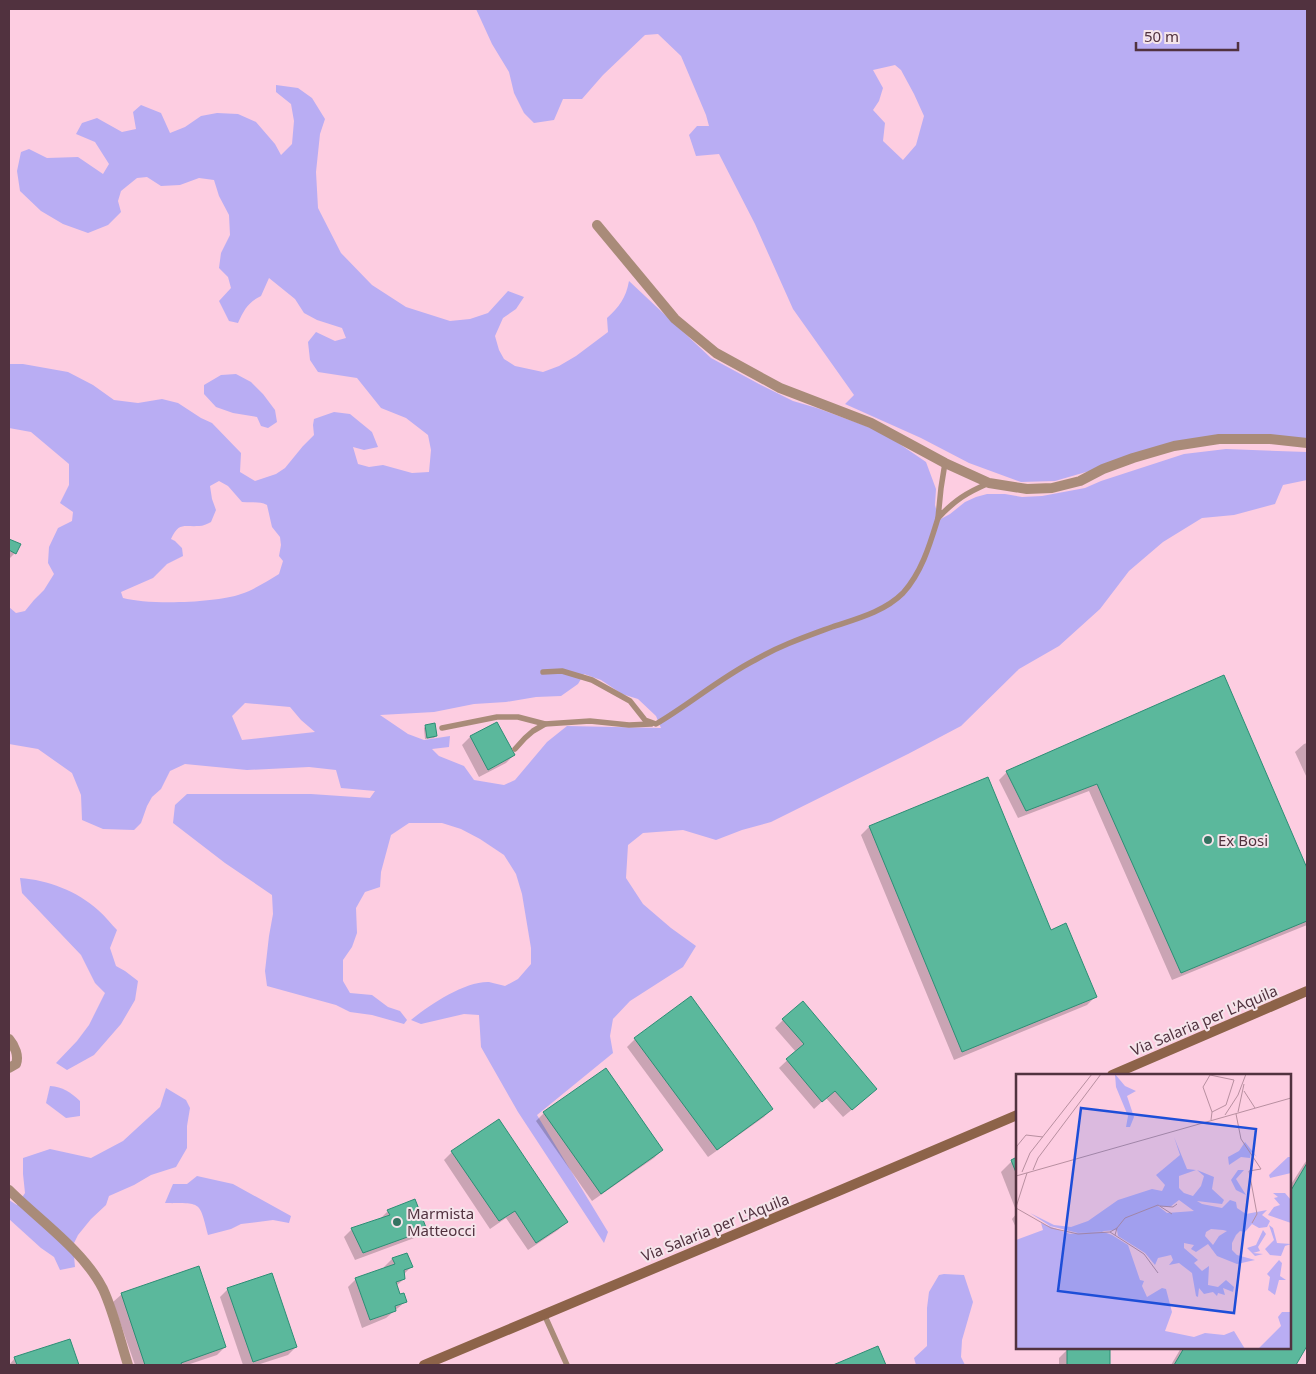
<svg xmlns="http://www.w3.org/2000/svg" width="1316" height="1374" viewBox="0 0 1316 1374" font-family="'Noto Sans',sans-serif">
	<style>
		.green { fill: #b9adf3; fill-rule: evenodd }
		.shadow { fill: #0003 }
		.building { fill: #5bb89c; stroke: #2c8e75 }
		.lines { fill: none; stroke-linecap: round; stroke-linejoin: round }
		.lane { stroke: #a98b79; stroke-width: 5.5 }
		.street { stroke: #a98b79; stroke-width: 10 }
		.secondary { stroke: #8d6349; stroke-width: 10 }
		.poi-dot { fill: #347361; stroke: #f5e5eb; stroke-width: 2 }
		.labels { text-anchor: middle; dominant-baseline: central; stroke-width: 4; stroke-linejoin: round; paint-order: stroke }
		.poi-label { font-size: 15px; fill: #51323f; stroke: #f5e5eb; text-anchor: start }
		.street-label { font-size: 15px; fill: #51323f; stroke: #f5e5eb }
		.inset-road { fill: none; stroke: #b88fa0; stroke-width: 1 }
		.view { fill: #1d4ed8; fill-opacity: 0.15; stroke: #1d4ed8; stroke-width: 2.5 }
		.inset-edge { fill: none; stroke: #51323f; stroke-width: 2.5 }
	</style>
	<rect width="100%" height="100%" fill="#fdcde1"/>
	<g class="green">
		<path d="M476 9H1307V439H1200L1055 481 1021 482 969 463 921 438 845 404 854 395 793 309 755 224 719 154 696 156 689 135 697 126H709L706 115 681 56 658 34 645 35 603 75 582 99H563L554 120 534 123 524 113 514 93 509 72 492 44ZM895 65 901 70 914 94 924 116 916 145 903 160 883 141 885 123 873 110 879 101 883 88 873 70Z"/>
		<path d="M276 85 298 88 312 98 325 119 320 134 316 172 318 208 341 253 372 285 406 307 450 321 470 319 488 313 508 291 524 297 516 309 503 318 495 336 499 350 504 359 515 366 543 372 559 366 576 356 608 332 607 318C619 307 626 298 629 281L711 358 759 384 793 401 817 408 882 432 926 462 936 489 935 505 939 520 950 514 965 502 976 497 987 494H1005L1022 497 1042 496 1085 488 1101 481 1184 454 1226 449 1307 452V480L1283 485 1275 504 1234 515 1202 518 1163 542 1129 571 1100 609 1059 646 1019 669 961 726 908 754 771 822 742 830 716 840 683 830 643 833 628 845 626 878 643 904 671 928 696 946 683 967 630 1001 613 1019 610 1036 613 1053 537 1115 608 1232 604 1243 518 1112 481 1047 479 1015 464 1014 421 1024 411 1020C429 1005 465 981 489 982 494 983 500 985 505 986L518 979 531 964V948L522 894 516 874 504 855 480 839 461 829 442 823H409L391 835 381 872 380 887 365 892 356 908 357 933 352 947 343 960V981L350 993 372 995 388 1007 400 1011 407 1020 404 1024 372 1015 350 1012 336 1005 267 986 265 971 269 936 273 914 272 895 225 863 173 823 175 805 187 794H311L370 798 375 791 341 788 336 770 309 767 247 770 185 764 170 771 161 789 152 797 147 806 141 823 134 830 103 829 82 820 81 795 72 773 38 749 9 744V607L16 613 25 611 34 600 44 590 54 574 48 563 49 547 58 528 72 521 73 512 60 503 69 485V464L31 432 9 428V364H23L68 372 93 385 114 400 138 403 162 399 178 403 201 418 212 423 241 453 240 472 255 481 276 474 285 468 303 446 314 435 313 425 314 419 334 412 350 414 372 432 378 447 364 450 353 447 358 464 369 467 383 465 412 473 429 472 431 450 428 435 406 418 381 408 357 378 318 372 310 360 308 342 316 332 335 341 346 338 342 328 317 320 304 313 295 299 269 278 261 296C248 302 244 310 238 323L229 321 219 301 231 288 228 277 219 268 221 253 230 235 229 215 219 196 214 180 199 178 180 185 161 186 147 177 137 178 121 191 118 201 121 212 108 225 88 233 63 224 41 211 20 191 17 171 21 152 29 149 47 158 78 157 103 174 109 164 95 142 76 134 82 123 97 118 122 132 136 129 133 112 141 105 161 113 170 133 185 127 201 116 217 113 238 114 256 122 275 144 281 155 292 144 294 121 291 104 276 92ZM219 481 228 486 242 502C251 503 259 501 267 505L272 527 280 537 281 545 279 556 283 561 279 574C267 581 254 590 241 594 216 603 148 605 123 598L121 592 153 578 167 564 183 556 182 548 175 541 171 539C179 522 183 527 199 526 203 526 207 524 211 522L216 510 212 499 210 486ZM584 674 601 680 622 694 638 699 656 716 661 728 567 726 547 742 515 780 504 785 474 780 464 766 439 756 432 749 449 747 450 736 424 740 408 734 380 715 434 712 474 704 506 702 536 697 561 696 578 684ZM245 703 290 707 301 720 315 732 242 740 232 716Z"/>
		<polygon points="236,374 251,382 263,394 275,410 277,422 268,428 261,426 257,417 233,413 216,407 204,394 204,385 221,375"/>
		<path d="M20 878C48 880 77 891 98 910 105 916 111 924 117 930L110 948 116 966 125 971 138 981 135 1000 121 1024 94 1055 67 1070 56 1063 77 1041 89 1025 105 993 95 983 81 955 22 893Z"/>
		<path d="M50 1086C63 1087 70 1092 80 1101V1116L66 1118 46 1103Z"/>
		<polygon points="166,1088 186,1100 190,1108 187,1126 187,1148 176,1167 151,1175 134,1185 109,1196 106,1205 91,1219 78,1235 73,1245 75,1267 60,1270 54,1257 41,1248 9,1219 9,1200 17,1205 25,1193 23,1174 23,1158 50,1149 91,1158 123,1141 160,1107"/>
		<path d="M197 1176 233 1184 291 1216 289 1223 273 1220 241 1224 231 1229 208 1235C199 1199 201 1204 165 1203L173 1184H187Z"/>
		<polygon points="944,1274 964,1275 973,1302 962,1340 961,1357 965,1365 916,1365 914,1358 927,1346 927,1308 929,1292 939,1275"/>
	</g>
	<g class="shadow">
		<polygon points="9,540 19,545 15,553 10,558 9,557"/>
		<polygon points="1224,677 1307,872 1307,925 1172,980 1089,791 1018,818 999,780 1007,772"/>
		<polygon points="497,723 514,755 506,763 479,777 462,745 470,737"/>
		<polygon points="426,726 436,736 434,738 425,739 424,728"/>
		<polygon points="1307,743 1307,778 1295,752 1304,744"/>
		<polygon points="987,779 1050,931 1095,997 1087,1005 954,1060 861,835 869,827"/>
		<polygon points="783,1020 867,1097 843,1117 826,1098 814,1109 779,1068 796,1052 775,1028"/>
		<polygon points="635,1039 772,1109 764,1117 708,1157 627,1047"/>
		<polygon points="544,1113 662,1150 654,1158 592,1201 536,1121"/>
		<polygon points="452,1152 566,1222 558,1230 528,1250 506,1218 490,1229 444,1160"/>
		<polygon points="1017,1159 1017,1213 1001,1172 1012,1161"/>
		<polygon points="1307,1160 1307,1344 1294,1365 1171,1365 1181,1348 1290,1348 1290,1186 1304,1164"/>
		<polygon points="388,1211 426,1229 417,1237 355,1260 344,1237 352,1229 380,1219"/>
		<polygon points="1017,1213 1017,1230 1012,1219"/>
		<polygon points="392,1259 411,1267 403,1275 404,1279 396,1286 399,1296 405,1302 386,1318 362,1328 348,1287 356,1279 385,1269 384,1267"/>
		<polygon points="228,1289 296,1347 288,1355 257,1365 243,1365 220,1297"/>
		<polygon points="122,1294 225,1347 217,1355 187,1365 135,1365 113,1302"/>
		<polygon points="70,1340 78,1365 9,1365 15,1358"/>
		<polygon points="1067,1350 1109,1350 1109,1365 1059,1365 1059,1358"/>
	</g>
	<g class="building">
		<polygon points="9,539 21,544 16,554 9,550"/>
		<polygon points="1224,675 1307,868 1307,921 1181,973 1097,784 1026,811 1006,771"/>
		<polygon points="497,722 515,755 488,770 470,736"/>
		<polygon points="435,723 437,736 427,738 425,725"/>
		<polygon points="988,777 1051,930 1066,923 1097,997 962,1052 869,826"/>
		<polygon points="691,996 773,1109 717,1150 634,1038"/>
		<polygon points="803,1001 877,1089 852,1110 835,1091 822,1102 786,1059 804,1044 782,1019"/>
		<polygon points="606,1068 663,1150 601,1194 543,1112"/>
		<polygon points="499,1119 568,1222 536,1243 515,1211 499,1221 451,1151"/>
		<polygon points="1017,1157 1017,1175 1011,1160"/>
		<polygon points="1307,1163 1307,1346 1296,1365 1174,1365 1184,1348 1290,1348 1290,1192"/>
		<polygon points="415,1199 427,1230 363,1253 351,1228 390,1215 387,1210"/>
		<polygon points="407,1253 413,1267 404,1270 405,1279 396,1282 400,1294 404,1293 407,1302 395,1306 396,1311 370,1320 355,1278 395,1264 392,1258"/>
		<polygon points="199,1266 226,1347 181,1363 182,1365 145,1365 121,1293"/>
		<polygon points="272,1273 297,1347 253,1362 227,1288"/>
		<polygon points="70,1339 79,1365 17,1365 14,1357"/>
		<polygon points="878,1346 886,1365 833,1365"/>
		<rect x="1067" y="1349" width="43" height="16"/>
	</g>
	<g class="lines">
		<g class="lane">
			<path d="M945 463 941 488 938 518C955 500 966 493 989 483"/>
			<path d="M543 672 562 671 592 680 630 701 645 720 656 724C690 704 720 678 755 660 779 646 805 637 832 627 856 619 884 612 903 593 922 572 930 544 938 518"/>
			<polyline points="442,728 497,717 518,717 545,724"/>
			<polyline points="515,749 525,738 533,731 545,724 590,721 629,725 651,724"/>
			<polyline points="544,1314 567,1365"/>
		</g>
		<g class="street">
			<polyline points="597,225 675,319 716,353 780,388 871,423 945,463 989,483 1027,489 1052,488 1080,481 1103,469 1133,458 1174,446 1219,439 1270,439 1307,443"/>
			<path d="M9 1039C15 1046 19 1056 16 1064L9 1068"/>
			<path d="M9 1190C39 1220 84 1251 103 1289 114 1313 120 1340 128 1365"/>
		</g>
		<g class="secondary">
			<polyline points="1112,1075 1307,991"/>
			<path d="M424 1365C621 1281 820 1200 1017 1115"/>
		</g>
	</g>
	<g class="poi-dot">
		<circle cx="1208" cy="840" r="5"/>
		<circle cx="397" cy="1222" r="5"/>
	</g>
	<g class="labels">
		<g class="poi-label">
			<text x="1218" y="840">Ex Bosi</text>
			<text x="407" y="1213">Marmista<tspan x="407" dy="17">Matteocci</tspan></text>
		</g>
		<g class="street-label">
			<text transform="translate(1204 1020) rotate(-23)">Via Salaria per L'Aquila</text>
			<text transform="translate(715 1227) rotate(-22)">Via Salaria per L'Aquila</text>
		</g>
	</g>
	<g transform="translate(1016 1074)">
		<rect width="275" height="275" fill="#fdcde1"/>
		<path d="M99 0 109 12 120 17 111 22 118 43 114 53H110L112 42 100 13ZM158 63 171 95 180 96 163 102V114L168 119 177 122 185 112 188 102 181 96 198 103 196 115 208 126 206 130 181 127 186 130 206 134 214 126 220 128 221 134 230 140 251 136 246 141 254 147 251 153 243 154 236 150 229 158 224 157 220 161 216 169V176L221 181 239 186 221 190 201 182 192 170 180 178 175 175 178 171 168 169V174L182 186 178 189 186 197 193 192 192 211 202 213 210 206 218 213 217 218 207 214 209 221 202 219 201 222 197 218 188 220 183 214 182 223 180 222 176 199 163 189 153 191 157 186 155 181 142 184 139 191 129 179 102 162 101 156 62 159 34 152 14 139 38 151 55 153 72 147 102 126 136 115 146 117 149 111 140 101 164 81ZM163 126 178 137 151 139 142 132 154 133ZM195 155 207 156 211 157 203 162 197 171 189 162 190 158ZM229 68 241 83 235 78 234 84 225 83 213 91 212 83 223 77ZM272 83H275V99L254 104 253 101ZM222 96H228L220 105 230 121 220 116 215 106ZM257 119H269L275 126V149L252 141 258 133 264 131 258 124 262 123ZM25 149 54 160 85 157 96 161 112 171 124 206 128 207 126 212 131 223 146 214 150 215 156 238 149 257 178 263 189 259 208 261 218 257 229 275H0V166L27 156ZM253 151 257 154 261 169 275 170 269 172 265 182 254 181 249 175 258 166ZM247 156 250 160 242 173 244 177 237 179 247 180 239 182 231 174 240 171ZM263 186 266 189 264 202 270 206H263L259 221 252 216 254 203 251 200ZM266 238H275V275H242L265 252 262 243Z" fill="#b9adf3" fill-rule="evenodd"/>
		<path class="inset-road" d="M228 17 239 34M222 38 228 10M220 40 225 65 245 95 233 97 241 140 236 149M209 41 222 21 230 0M195 46 196 38 187 13 194 1 218 6 210 31 196 38M0 84 1 72 10 61 27 63M17 96 22 84 85 0M6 98 14 79 76 0M0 102 275 24M144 132 157 133 161 130M0 133 11 99M0 134 35 154 62 160 94 158 128 180 142 199M101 154 109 144 142 131 156 140M94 158 101 154 99 161"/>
		<path class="view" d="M65 34 240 55 218 239 42 217Z"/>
		<rect width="275" height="275" class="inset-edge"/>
	</g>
	<rect width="1316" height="1374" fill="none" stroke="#51323f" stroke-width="20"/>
	<path d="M1136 42v8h102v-8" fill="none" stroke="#51323f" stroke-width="2.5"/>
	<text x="1144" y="42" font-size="15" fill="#51323f" stroke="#f5e5eb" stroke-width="4" paint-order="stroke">50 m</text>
</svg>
